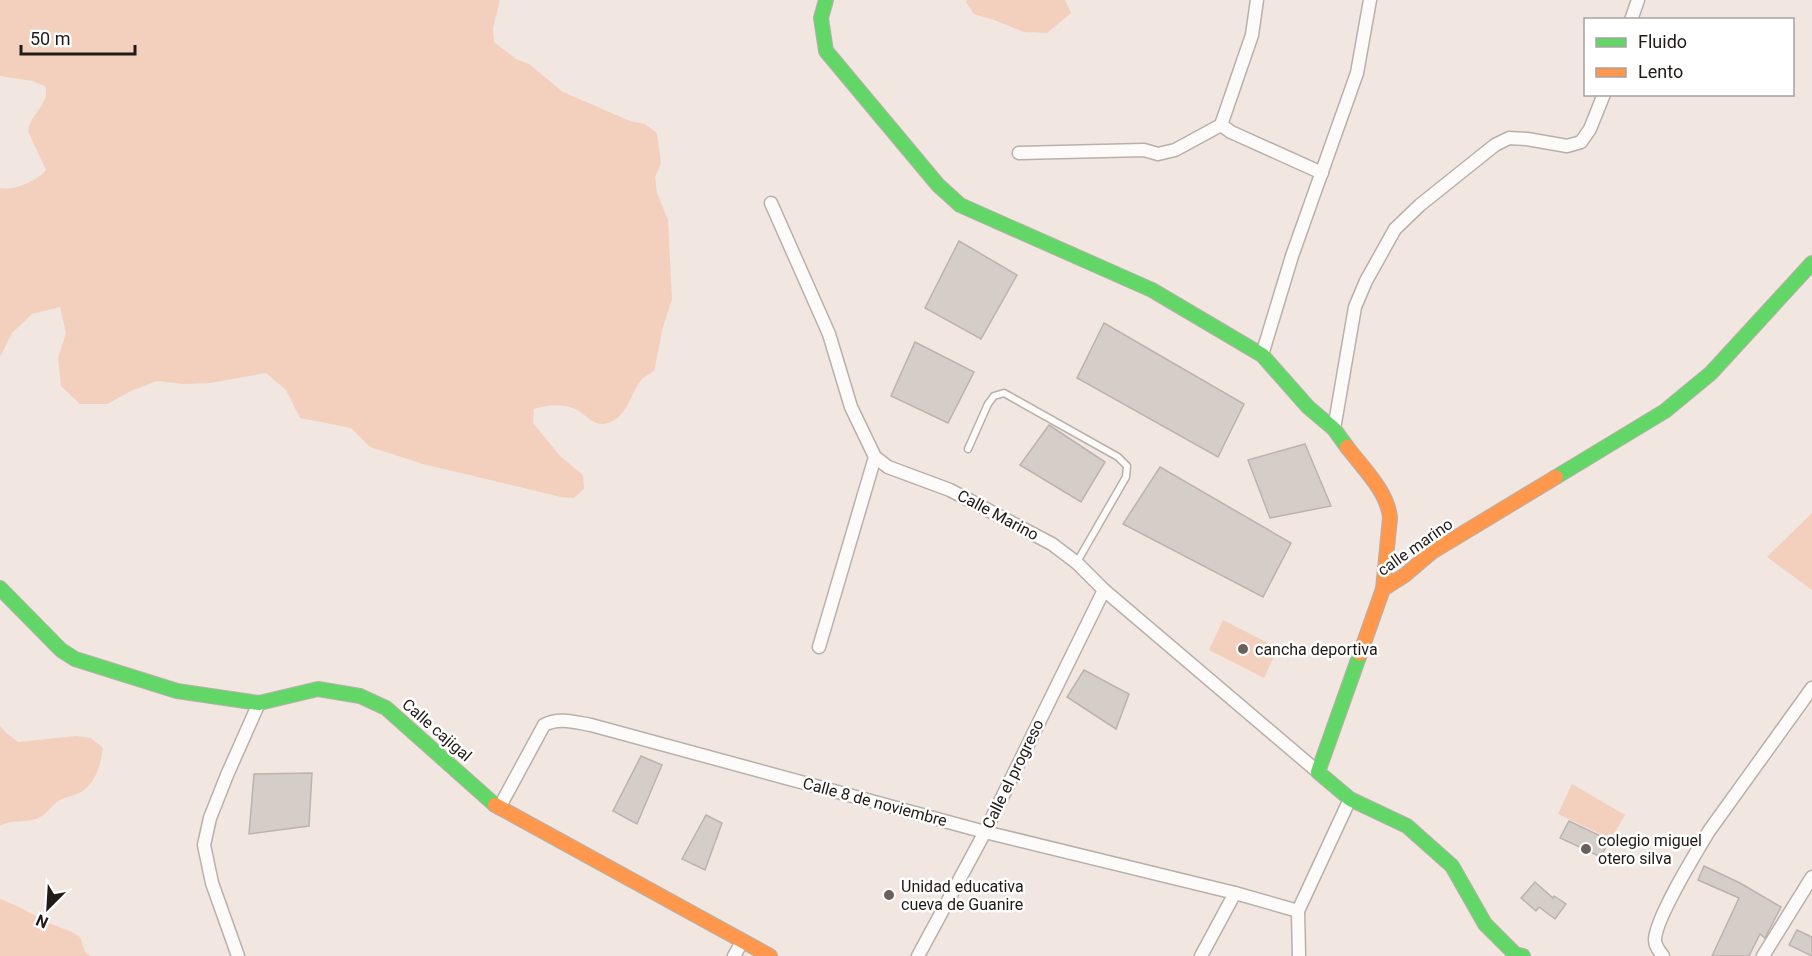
<svg xmlns="http://www.w3.org/2000/svg" width="1812" height="956" viewBox="0 0 1812 956" font-family="Roboto,sans-serif">
	<style>
		.green { fill: #f2d0bd }
		.building { fill: #d5cdc8; stroke: #bcb3ae; stroke-width: 1.5 }
		.lines { fill: none; stroke-linecap: round; stroke-linejoin: round }
		.lane-casing { stroke: #b8b0ab; stroke-width: 9 }
		.street-casing { stroke: #b8b0ab; stroke-width: 15 }
		.fast-casing { stroke: #b8b0ab; stroke-width: 16 }
		.slow-casing { stroke: #b8b0ab; stroke-width: 16 }
		.lane { stroke: #fdfbfa; stroke-width: 6 }
		.street { stroke: #fdfbfa; stroke-width: 12 }
		.fast { stroke: #63d668; stroke-width: 14 }
		.slow { stroke: #ff974d; stroke-width: 14 }
		.poi-dot { fill: #6a615d; stroke: #fff; stroke-width: 2 }
		.labels { text-anchor: middle; dominant-baseline: central; stroke-width: 5; stroke-linejoin: round; paint-order: stroke }
		.street-label { font-size: 16px; fill: #211a16; stroke: #fff }
		.poi-label { font-size: 16px; fill: #211a16; stroke: #fff; text-anchor: start }
	</style>
	<rect width="100%" height="100%" fill="#f1e6e0"/>
	<g class="green">
		<path d="M0 0H500L493 28 494 42 516 59 529 64 563 92 630 121 645 124 657 133 661 163 655 177 657 193 668 220 672 299 663 327 654 371C650 374 645 376 642 379 630 393 628 417 608 423 593 428 587 414 575 409 563 403 546 405 534 409L533 423 560 456 583 475 584 489 574 498 561 497 423 464 370 447 351 428 300 418 286 390 266 373 210 383 183 384 157 381 131 391 107 404H80L61 386 58 358 66 333 60 307 32 314 12 333 0 357V188C13 191 38 181 46 170L28 131C30 114 51 104 45 86L32 81 0 76Z"/>
		<polygon points="967,0 1065,0 1071,13 1047,33 1024,32 994,20 974,14 966,2"/>
		<polygon points="1812,513 1812,590 1767,557"/>
		<polygon points="1223,620 1278,648 1264,678 1209,650"/>
		<path d="M0 726 6 733 18 742 76 736 91 738 103 748C101 762 97 780 84 790 77 796 66 796 58 801 50 807 47 815 36 819 24 823 11 819 0 826Z"/>
		<polygon points="1572,784 1625,815 1611,839 1558,814"/>
		<path d="M0 899C18 905 32 915 49 923 60 928 70 930 80 937L85 952 90 956H0Z"/>
	</g>
	<g class="building">
		<polygon points="959,241 1017,275 981,339 925,308"/>
		<polygon points="1104,323 1244,404 1218,457 1077,378"/>
		<polygon points="915,342 974,372 948,423 891,396"/>
		<polygon points="1049,425 1105,462 1081,502 1020,465"/>
		<polygon points="1305,444 1331,506 1270,518 1248,460"/>
		<polygon points="1160,467 1291,543 1263,597 1123,524"/>
		<polygon points="1084,670 1129,694 1116,729 1067,697"/>
		<polygon points="641,756 662,765 637,824 613,811"/>
		<polygon points="312,773 309,826 249,834 254,774"/>
		<polygon points="706,815 722,823 705,870 682,859"/>
		<polygon points="1569,821 1609,840 1601,857 1560,838"/>
		<polygon points="1704,866 1740,883 1781,907 1765,938 1760,934 1749,956 1712,956 1739,898 1698,880"/>
		<polygon points="1535,882 1553,898 1554,896 1566,904 1555,919 1539,907 1536,911 1521,898"/>
		<polygon points="1797,930 1812,937 1812,956 1789,945"/>
	</g>
	<g class="lines">
		<defs>
			<polyline id="lane" points="968,449 988,404 994,396 1004,393 1118,457 1127,466 1126,477 1077,562"/>
			<g id="street">
				<polyline points="1257,0 1252,35 1221,125 1231,132 1322,173"/>
				<polyline points="1631,20 1638,0"/>
				<polyline points="1019,153 1144,150 1158,154 1175,150 1221,125"/>
				<polyline points="771,203 829,334 851,407 875,457 888,467 950,490 1052,544 1077,563 1104,590 1318,772"/>
				<polyline points="1262,355 1292,256 1357,73 1370,0"/>
				<polyline points="1334,429 1355,307 1366,281 1395,229 1420,205 1495,145 1509,138 1527,139 1567,146 1581,142 1590,129 1604,94"/>
				<polyline points="819,647 875,457"/>
				<path d="M499 808 544 725C559 717 574 722 591 725L985 832 1235 893 1298 911"/>
				<polyline points="238,956 212,883 204,845 210,818 227,775 259,703"/>
				<polyline points="734,956 742,942"/>
				<polyline points="918,956 985,832 1104,590"/>
				<polyline points="1201,956 1235,893"/>
				<polyline points="1299,956 1298,911 1350,799"/>
				<path d="M1663 956C1659 951 1655 946 1655 940 1655 919 1697 851 1709 831L1812 688"/>
				<polyline points="1763,956 1812,877"/>
			</g>
			<g id="fast">
				<polyline points="826,0 821,18 826,51 938,185 960,205 1152,290 1262,355 1308,407 1334,429 1347,447"/>
				<polyline points="1556,477 1665,411 1711,373 1812,263"/>
				<polyline points="0,588 61,650 75,659 177,691 259,703 318,689 360,696 386,708 495,805"/>
				<polyline points="1360,654 1318,772 1350,799 1407,826 1452,866 1485,924 1515,954 1523,956"/>
			</g>
			<g id="slow">
				<path d="M1347 447C1363 468 1388 492 1390 518L1383 589"/>
				<polyline points="1360,654 1383,589 1405,575 1432,552 1556,477"/>
				<polyline points="495,805 770,956"/>
			</g>
		</defs>
		<use href="#lane" class="lane-casing"/>
		<use href="#street" class="street-casing"/>
		<use href="#fast" class="fast-casing"/>
		<use href="#slow" class="slow-casing"/>
		<use href="#lane" class="lane"/>
		<use href="#street" class="street"/>
		<use href="#fast" class="fast"/>
		<use href="#slow" class="slow"/>
	</g>
	<g class="poi-dot">
		<circle cx="1243" cy="649" r="6"/>
		<circle cx="1586" cy="849" r="6"/>
		<circle cx="889" cy="895" r="6"/>
	</g>
	<g class="labels">
		<g class="street-label">
			<text transform="translate(998 515) rotate(28)">Calle Marino</text>
			<text transform="translate(1415 547) rotate(-35)">calle marino</text>
			<text transform="translate(437 730) rotate(41)">Calle cajigal</text>
			<text transform="translate(1013 774) rotate(-64)">Calle el progreso</text>
			<text transform="translate(875 802) rotate(15)">Calle 8 de noviembre</text>
		</g>
		<g class="poi-label">
			<text x="1255" y="649">cancha deportiva</text>
			<text x="1598" y="840">colegio miguel<tspan x="1598" dy="18">otero silva</tspan></text>
			<text x="901" y="886">Unidad educativa<tspan x="901" dy="18">cueva de Guanire</tspan></text>
		</g>
	</g>
	<rect x="1584" y="18" width="210" height="78" fill="#ffffff" stroke="#a6a3a2" stroke-width="1.5"/>
	<rect x="1596" y="38" width="30" height="9" fill="#63d668" stroke="#a6a3a2" stroke-width="1.5"/>
	<text x="1638" y="48" font-size="18" fill="#211a16">Fluido</text>
	<rect x="1596" y="68" width="30" height="9" fill="#ff974d" stroke="#a6a3a2" stroke-width="1.5"/>
	<text x="1638" y="78" font-size="18" fill="#211a16">Lento</text>
	<g transform="translate(48 908) rotate(204)" stroke="#ffffff" stroke-width="4.5" paint-order="stroke">
	<path d="M0-4.5L10 22L0 15L-10 22Z" fill="#211a16"/>
	<text y="-9" font-size="16" font-weight="bold" text-anchor="middle" fill="#211a16">N</text>
	</g>
	<path d="M21 45v9h114v-9" fill="none" stroke="#211a16" stroke-width="3"/>
	<text x="30" y="45" font-size="18" fill="#211a16" stroke="#ffffff" stroke-width="4.5" paint-order="stroke">50 m</text>
</svg>
